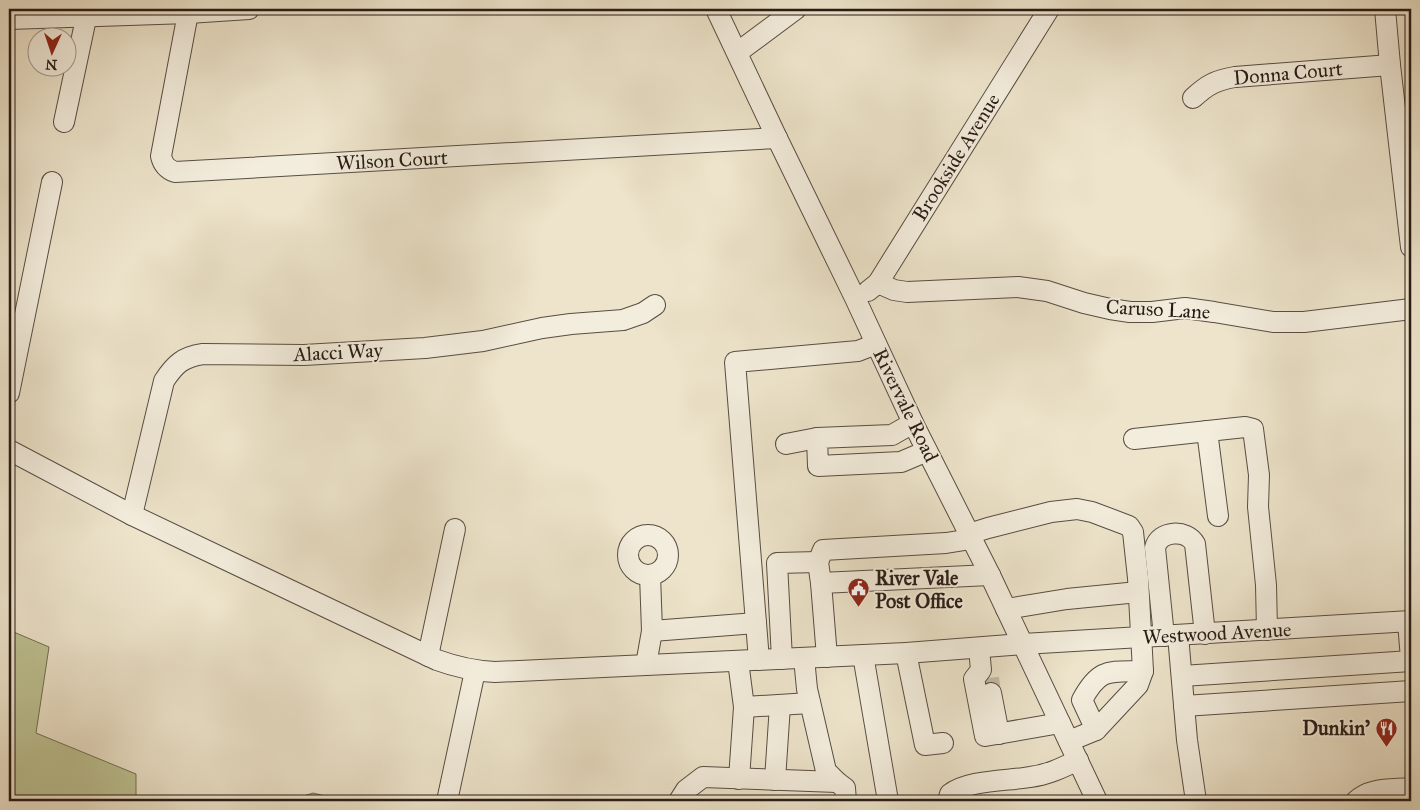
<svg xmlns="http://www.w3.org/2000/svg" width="1420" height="810" viewBox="0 0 1420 810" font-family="'IM FELL Great Primer',serif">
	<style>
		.green { fill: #bec293; stroke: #726e54 }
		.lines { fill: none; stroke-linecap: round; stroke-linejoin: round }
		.minor-tunnel { stroke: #c5bca7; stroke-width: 20; stroke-dasharray: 20 10; stroke-linecap: butt }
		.minor-casing { stroke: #584d43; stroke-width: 22 }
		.minor { stroke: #f3eddd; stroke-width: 20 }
		.labels { text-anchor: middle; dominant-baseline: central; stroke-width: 4; stroke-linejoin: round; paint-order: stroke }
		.street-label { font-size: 20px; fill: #271b16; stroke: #f3eddd }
		.poi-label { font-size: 20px; font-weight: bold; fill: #271b16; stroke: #f3eddd; text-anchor: start }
	</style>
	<rect width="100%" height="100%" fill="#ede4cb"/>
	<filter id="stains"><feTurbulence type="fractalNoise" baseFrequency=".004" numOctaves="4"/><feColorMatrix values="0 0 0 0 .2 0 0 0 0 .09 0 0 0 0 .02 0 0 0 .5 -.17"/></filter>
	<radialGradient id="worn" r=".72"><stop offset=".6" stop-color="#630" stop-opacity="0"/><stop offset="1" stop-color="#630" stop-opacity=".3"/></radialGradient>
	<g class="green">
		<polygon points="9,630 49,647 36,733 136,774 136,801 9,801"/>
		<polygon points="313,793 346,801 288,801"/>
	</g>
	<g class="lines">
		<polyline class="minor-tunnel" points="989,678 991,693"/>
		<defs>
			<g id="minor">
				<polyline points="716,9 777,138 855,298 913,423 990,575 1097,801"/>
				<polyline points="1385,9 1390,65 1411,247"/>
				<path d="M188 13 161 156C163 165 167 169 175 172L777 138"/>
				<polyline points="9,19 188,13 249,9"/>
				<polyline points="738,52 796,9"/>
				<path d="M1193 98C1207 85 1216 80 1235 77L1390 65"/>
				<polyline points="64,122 88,9"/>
				<polyline points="878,283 894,290 907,292 1018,287 1047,291 1084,303 1110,309 1130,312 1152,312 1185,308 1214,312 1273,322 1304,322 1411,309"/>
				<polyline points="868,291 878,283 1049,9"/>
				<polyline points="9,393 52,182"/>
				<polyline points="913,423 892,435 817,438 818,466 901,462 927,451"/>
				<polyline points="1207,431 1218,516"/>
				<polyline points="1134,439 1245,427 1253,429 1259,475 1258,507 1266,585 1267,630"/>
				<polyline points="786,444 817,438"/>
				<path d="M9 450 132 515 437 660C456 667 475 671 495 672L906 653 1023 644 1411 621"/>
				<path d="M132 515 164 381C175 364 183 357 203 354L304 355 425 348 483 341 542 328 571 324 623 320 643 313 655 305"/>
				<polyline points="969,534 988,528 1051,512 1077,509 1092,512 1129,526 1133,532 1138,578 1143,671 1138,685 1096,730 1069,741"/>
				<circle cx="648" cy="555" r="20"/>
				<polyline points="818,562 823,550 946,543 971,539"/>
				<polyline points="821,583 827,657"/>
				<polyline points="1006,609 1067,599 1138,592"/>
				<polyline points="1408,622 1411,659"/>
				<polyline points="652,631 756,623"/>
				<polyline points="1178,635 1187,740 1196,801"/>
				<path d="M1164 636 1155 548C1159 530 1187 529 1195 544L1205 634"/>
				<polyline points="979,648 981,670 974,679 985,736 1060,723"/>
				<polyline points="906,653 925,745 943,743"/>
				<polyline points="863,655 888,801"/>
				<polyline points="428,656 455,529"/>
				<polyline points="804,658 807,689 826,771 837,782 845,788 846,801"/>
				<polyline points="782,659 777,563 818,562 821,583 990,575"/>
				<polyline points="759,660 735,362 858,351 876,344"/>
				<polyline points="738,661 744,707 739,779"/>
				<polyline points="646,665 652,631 650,575"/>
				<polyline points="1182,676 1411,661"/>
				<polyline points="991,693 999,734"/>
				<polyline points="1184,706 1411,691"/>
				<polyline points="744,707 810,703"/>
				<path d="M1096 730 1082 700C1100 667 1109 672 1143 671"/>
				<polyline points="775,780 780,705"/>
				<polyline points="447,801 475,671"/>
				<polyline points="679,801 686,790 703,777 837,782"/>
				<path d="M948 801 950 794C967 780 1007 781 1030 777 1047 775 1062 768 1078 760"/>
				<path d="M1356 801C1370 787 1393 790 1411 788"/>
			</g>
		</defs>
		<use href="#minor" class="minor-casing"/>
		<use href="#minor" class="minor"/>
	</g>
	<defs>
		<symbol id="civic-pin" viewBox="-11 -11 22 30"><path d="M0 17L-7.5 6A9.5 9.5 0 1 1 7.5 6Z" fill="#8f2418" stroke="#f3eddd"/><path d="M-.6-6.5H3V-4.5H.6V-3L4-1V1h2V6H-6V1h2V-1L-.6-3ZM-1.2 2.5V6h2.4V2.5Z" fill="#fff"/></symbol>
		<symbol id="restaurant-pin" viewBox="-11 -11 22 30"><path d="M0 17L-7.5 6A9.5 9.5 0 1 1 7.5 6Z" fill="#8f2418" stroke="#f3eddd"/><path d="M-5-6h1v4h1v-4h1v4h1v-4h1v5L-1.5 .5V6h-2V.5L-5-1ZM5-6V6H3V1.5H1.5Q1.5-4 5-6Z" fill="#fff"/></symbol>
	</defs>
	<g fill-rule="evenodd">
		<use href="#civic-pin" x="846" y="576" width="25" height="34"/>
		<use href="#restaurant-pin" x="1374" y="716" width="25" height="34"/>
	</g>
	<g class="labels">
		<g class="street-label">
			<text transform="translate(1288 73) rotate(-5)">Donna Court</text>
			<text transform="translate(956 157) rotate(-58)">Brookside Avenue</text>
			<text transform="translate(392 160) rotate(-3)">Wilson Court</text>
			<text transform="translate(1158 309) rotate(3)">Caruso Lane</text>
			<text transform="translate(338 352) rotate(-3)">Alacci Way</text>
			<text transform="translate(906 405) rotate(64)">Rivervale Road</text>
			<text transform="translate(1217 633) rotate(-3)">Westwood Avenue</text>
		</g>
		<g class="poi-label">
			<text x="875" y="578">River Vale<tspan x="875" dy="23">Post Office</tspan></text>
			<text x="1370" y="728" text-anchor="end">Dunkin'</text>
		</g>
	</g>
	<rect width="1420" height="810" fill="none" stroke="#ede4cb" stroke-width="30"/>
	<rect x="10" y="10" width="1400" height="790" fill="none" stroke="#271b16" stroke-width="2.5"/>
	<rect x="15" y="15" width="1390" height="780" fill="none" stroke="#271b16"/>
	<g transform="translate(52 52) rotate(183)"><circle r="24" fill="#f3eddd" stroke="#a1998d"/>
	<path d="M0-4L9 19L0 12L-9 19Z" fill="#8f2418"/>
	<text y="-8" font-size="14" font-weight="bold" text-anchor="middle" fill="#271b16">N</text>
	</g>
	<rect width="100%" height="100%" filter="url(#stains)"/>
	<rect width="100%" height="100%" fill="url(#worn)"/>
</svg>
